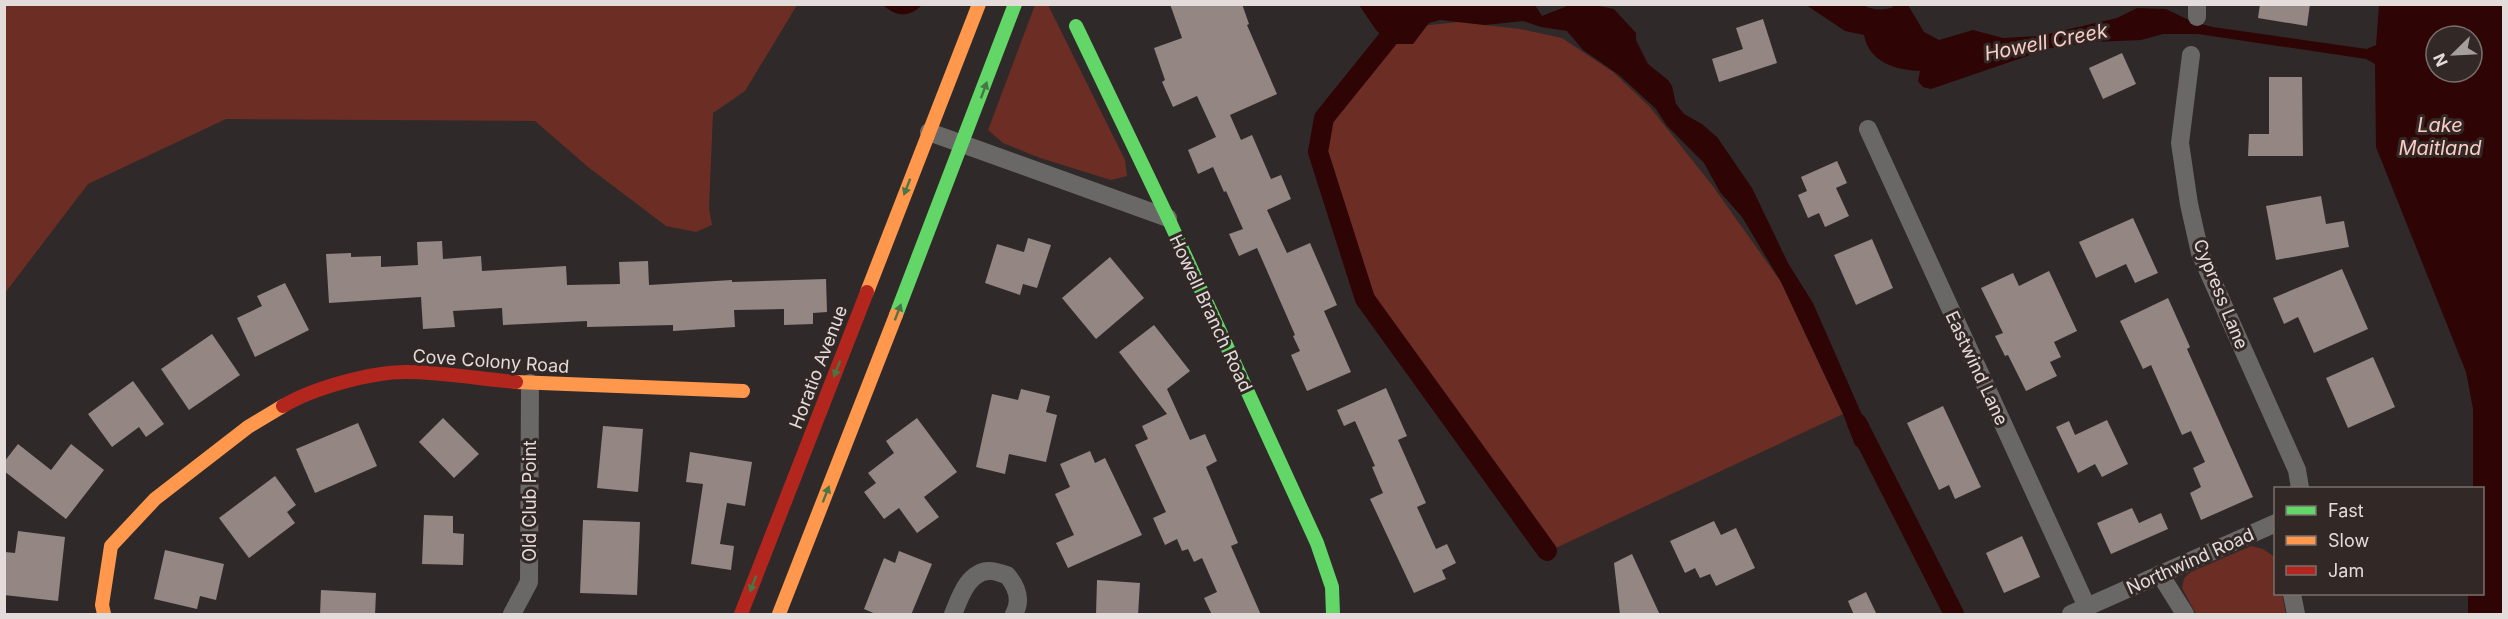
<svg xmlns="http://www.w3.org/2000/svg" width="2508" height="619" viewBox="0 0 2508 619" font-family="Inter,sans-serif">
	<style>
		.green { fill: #6b2d24 }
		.water { fill: #2f0404; fill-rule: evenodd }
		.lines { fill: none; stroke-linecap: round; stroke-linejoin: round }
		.canal { stroke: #2f0404; stroke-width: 20 }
		.building { fill: #938683 }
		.street { stroke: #6a6867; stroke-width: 18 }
		.fast { stroke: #63d668; stroke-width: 14 }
		.slow { stroke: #ff974d; stroke-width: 14 }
		.jam { stroke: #b3261e; stroke-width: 14 }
		.oneway { fill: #487644 }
		.labels { text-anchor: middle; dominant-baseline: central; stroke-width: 6; stroke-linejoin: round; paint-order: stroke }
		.street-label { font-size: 18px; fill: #e3dcdb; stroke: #322826 }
		.water-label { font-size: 20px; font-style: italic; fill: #fccdc5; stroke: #322826 }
	</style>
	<rect width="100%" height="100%" fill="#2f2a29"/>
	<g class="green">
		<polygon points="5,4 797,4 797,5 745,91 713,113 709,208 712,225 696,232 666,226 588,167 535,121 226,119 88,184 5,293"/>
		<polygon points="1035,5 1048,5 1125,160 1127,176 1111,180 1040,158 1003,143 988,130"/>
		<polygon points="1459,22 1520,29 1562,38 1613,72 1649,106 1712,185 1781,282 1843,414 1545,553 1366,300 1316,143 1410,27"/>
		<polygon points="2251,546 2263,549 2275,557 2276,594 2282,594 2286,614 2196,614 2182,588 2184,578 2191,572"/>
	</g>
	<g class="water">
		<path d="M883 5H922C909 18 896 17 883 5Z"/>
		<polygon points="1359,5 1535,5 1542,16 1570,5 1594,5 1614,9 1636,33 1636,40 1648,64 1668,80 1672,86 1676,104 1684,114 1702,124 1717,137 1752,188 1788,263 1813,303 1873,440 1866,450 1862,451 1855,445 1843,414 1781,282 1742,217 1720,192 1704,163 1667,126 1656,109 1619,75 1583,50 1567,31 1541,27 1523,21 1485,25 1440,20 1429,23 1413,44 1390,44 1376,30"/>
		<path d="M1806 5H1863C1871 10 1885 11 1893 7V5H1908L1924 32 1939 40 1973 30 2003 38 2039 36 2117 18 2137 8 2166 9 2193 22 2213 27 2367 49 2376 45 2379 5H2503V614H2468V594H2482V488H2473V409L2466 372 2376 147 2375 64 2366 59 2198 34H2163L2141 40 2093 42 2051 48 1931 89 1923 87 1918 81 1920 71C1895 70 1869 62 1864 35L1845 31ZM2436 36H2472V72H2436Z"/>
	</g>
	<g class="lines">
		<g class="canal">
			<polyline points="1403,20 1324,118 1318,152 1365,299 1547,551"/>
			<polyline points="1857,423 1954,614"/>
		</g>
	</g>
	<g class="building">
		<polygon points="1170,4 1242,4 1249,24 1247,25 1277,94 1230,115 1241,140 1252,135 1271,179 1281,175 1291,199 1267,210 1287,253 1310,243 1337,305 1324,311 1351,372 1307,391 1291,355 1300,351 1293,336 1295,335 1257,248 1239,256 1229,234 1243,229 1226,191 1224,192 1213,167 1198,174 1188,150 1216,137 1197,96 1173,107 1162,82 1165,80 1154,48 1182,38"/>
		<polygon points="2260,4 2310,4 2307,26 2258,18"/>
		<polygon points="1763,19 1777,63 1719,82 1712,59 1743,49 1736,28"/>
		<polygon points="2122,53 2136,84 2103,99 2089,68"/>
		<polygon points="2269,77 2302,77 2303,156 2248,156 2249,134 2269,134"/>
		<polygon points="1837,161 1847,183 1836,188 1849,216 1825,227 1819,213 1808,218 1798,195 1807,191 1801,177"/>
		<polygon points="2321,196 2326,224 2344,221 2349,247 2276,260 2266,206"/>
		<polygon points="2133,218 2158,273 2135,283 2126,264 2096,278 2079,242"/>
		<polygon points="1028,238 1051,245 1037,288 1023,284 1020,295 985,283 997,244 1024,252"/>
		<polygon points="1872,239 1893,288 1856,305 1834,255"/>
		<polygon points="442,241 443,259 481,256 482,271 566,266 567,285 620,284 619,262 648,261 649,285 732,280 732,282 826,279 827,312 813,313 813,324 784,325 784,309 734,310 735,327 673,331 673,325 587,327 587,321 503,325 502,308 453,311 455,327 423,329 421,297 329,303 326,254 351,253 351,257 381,256 381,267 418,265 417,242"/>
		<polygon points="1110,257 1144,298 1096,339 1062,298"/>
		<polygon points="2342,269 2368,329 2314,353 2298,317 2284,324 2273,298"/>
		<polygon points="2049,271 2077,331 2054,342 2061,357 2050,362 2057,376 2026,391 2008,355 2005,356 1995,336 2003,333 1981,288 2013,273 2019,286"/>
		<polygon points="285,283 309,330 255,357 237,318 262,306 257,296"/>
		<polygon points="2168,298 2190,347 2187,349 2253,497 2201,520 2190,493 2201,487 2193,468 2205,462 2191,431 2182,435 2151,365 2143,369 2120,321"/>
		<polygon points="1154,325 1190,371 1167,389 1190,440 1205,434 1217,461 1206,467 1238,543 1231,546 1261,615 1212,615 1204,598 1217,592 1202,558 1194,562 1188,549 1182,551 1177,539 1165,545 1153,518 1166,512 1135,445 1148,439 1142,426 1167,414 1119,352"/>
		<polygon points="212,334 240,375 189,410 161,369"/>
		<polygon points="2373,357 2395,407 2348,428 2326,378"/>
		<polygon points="133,381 164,424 146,437 139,427 112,447 88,414"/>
		<polygon points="1386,388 1407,436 1398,440 1426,503 1417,507 1436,549 1447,544 1456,563 1442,570 1446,579 1414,593 1370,499 1383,493 1372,467 1375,466 1355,421 1344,426 1337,410"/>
		<polygon points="1021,389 1050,396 1046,412 1057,415 1046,462 1009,454 1005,474 976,467 992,394 1018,400"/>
		<polygon points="1943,406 1981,487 1955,499 1949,485 1939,490 1907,423"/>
		<polygon points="443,418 479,454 454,478 419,442"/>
		<polygon points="917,418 957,472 924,497 939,517 917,533 899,508 884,519 864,492 876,483 868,473 894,453 886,441"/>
		<polygon points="2107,420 2128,464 2102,477 2095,464 2078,473 2056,427 2069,421 2075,435"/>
		<polygon points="358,423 377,466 315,493 296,449"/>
		<polygon points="603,426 643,429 638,492 597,488"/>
		<polygon points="18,444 51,470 71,444 104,470 66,519 4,471 4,462"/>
		<polygon points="1090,451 1095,463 1105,458 1142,535 1068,568 1056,543 1074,535 1055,494 1070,487 1060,464"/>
		<polygon points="690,452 752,462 745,506 727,503 720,544 734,546 731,570 691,564 703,484 686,482"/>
		<polygon points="275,476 296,505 287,512 295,523 249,558 219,518"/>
		<polygon points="2132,508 2139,523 2161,513 2168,529 2111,554 2097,523"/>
		<polygon points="424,515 453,516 453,533 464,534 463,565 422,564"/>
		<polygon points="583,520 640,522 637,595 580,593"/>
		<polygon points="1714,521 1721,535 1736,528 1755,568 1716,586 1710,574 1700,578 1695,568 1685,573 1670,541"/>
		<polygon points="18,531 65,537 58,601 4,595 5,552 15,553"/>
		<polygon points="2022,536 2040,577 2004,593 1986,553"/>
		<polygon points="165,550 224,564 216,600 200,596 197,609 154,599"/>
		<polygon points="899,551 932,564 911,615 878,615 864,609 884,558 895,563"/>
		<polygon points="1632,554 1660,615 1620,615 1614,563"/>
		<polygon points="1097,580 1140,583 1138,615 1096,615"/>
		<polygon points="321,590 376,593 375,615 320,615"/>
		<polygon points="1866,592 1877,615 1854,615 1848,601"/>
	</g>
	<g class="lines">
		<g class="street">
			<polyline points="2197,4 2197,17"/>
			<polyline points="2191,55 2180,143 2189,204 2200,253 2297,470 2300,488"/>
			<polyline points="1868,129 2087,607"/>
			<polyline points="929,132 1168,218"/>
			<polyline points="2160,574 2185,614"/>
			<polyline points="2292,594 2296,614"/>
			<polyline points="512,614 529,582 530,383"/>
			<path d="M953 614C960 598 967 573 988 571 994 570 1002 574 1007 575 1017 587 1022 600 1014 614"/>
			<polyline points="2071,614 2276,523"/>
		</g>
		<g class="fast">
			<polyline points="1076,26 1168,218 1317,543 1332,587 1333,614"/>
			<polyline points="896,315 1015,4"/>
		</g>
		<g class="slow">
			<polyline points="867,292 979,4"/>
			<polyline points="516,382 743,391"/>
			<polyline points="104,614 102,605 111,546 155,499 248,427 283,406"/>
			<polyline points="779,614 896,315"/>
		</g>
		<g class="jam">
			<path d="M283 406C313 388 371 372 406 372 442 372 480 379 516 382"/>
			<polyline points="741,614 867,292"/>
		</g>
	</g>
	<defs><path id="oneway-solid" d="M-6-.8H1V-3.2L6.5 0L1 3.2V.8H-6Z" transform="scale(1.5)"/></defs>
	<g class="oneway">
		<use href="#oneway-solid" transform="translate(984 90) rotate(-70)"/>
		<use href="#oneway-solid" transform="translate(907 187) rotate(111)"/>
		<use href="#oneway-solid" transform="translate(898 312) rotate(-69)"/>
		<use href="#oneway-solid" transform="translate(837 369) rotate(111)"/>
		<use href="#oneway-solid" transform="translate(826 494) rotate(-69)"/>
		<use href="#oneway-solid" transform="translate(753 584) rotate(111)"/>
	</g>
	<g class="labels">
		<g class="street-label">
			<text transform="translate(2221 294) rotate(68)">Cypress Lane</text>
			<text transform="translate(1211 313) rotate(65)">Howell Branch Road</text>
			<text transform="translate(491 361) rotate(4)">Cove Colony Road</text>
			<text transform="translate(818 367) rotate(-69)">Horatio Avenue</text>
			<text transform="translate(1977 368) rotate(65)">Eastwind Lane</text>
			<text transform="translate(529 501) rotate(-90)">Old Club Point</text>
			<text transform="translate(2190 561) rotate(-24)">Northwind Road</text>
		</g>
		<g class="water-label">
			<text transform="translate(2046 42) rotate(-11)">Howell Creek</text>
			<text x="2440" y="125">Lake<tspan x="2440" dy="23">Maitland</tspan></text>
		</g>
	</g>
	<rect width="2508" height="619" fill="none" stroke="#e3dcdb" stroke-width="12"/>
	<rect x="2274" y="487" width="210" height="108" fill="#322826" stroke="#79706e" stroke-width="1.5"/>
	<rect x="2286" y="506" width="30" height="9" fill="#63d668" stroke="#79706e" stroke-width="1.5"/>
	<text x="2328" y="517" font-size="18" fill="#e3dcdb">Fast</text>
	<rect x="2286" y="536" width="30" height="9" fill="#ff974d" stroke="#79706e" stroke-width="1.5"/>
	<text x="2328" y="547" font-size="18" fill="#e3dcdb">Slow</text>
	<rect x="2286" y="566" width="30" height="9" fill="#b3261e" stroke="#79706e" stroke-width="1.5"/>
	<text x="2328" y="577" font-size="18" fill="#e3dcdb">Jam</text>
	<g transform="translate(2454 54) rotate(246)"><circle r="28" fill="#322826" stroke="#79706e" stroke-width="1.5"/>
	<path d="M0-4.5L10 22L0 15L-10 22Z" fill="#a49e9d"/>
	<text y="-9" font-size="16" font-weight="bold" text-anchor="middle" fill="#e3dcdb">N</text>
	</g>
</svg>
